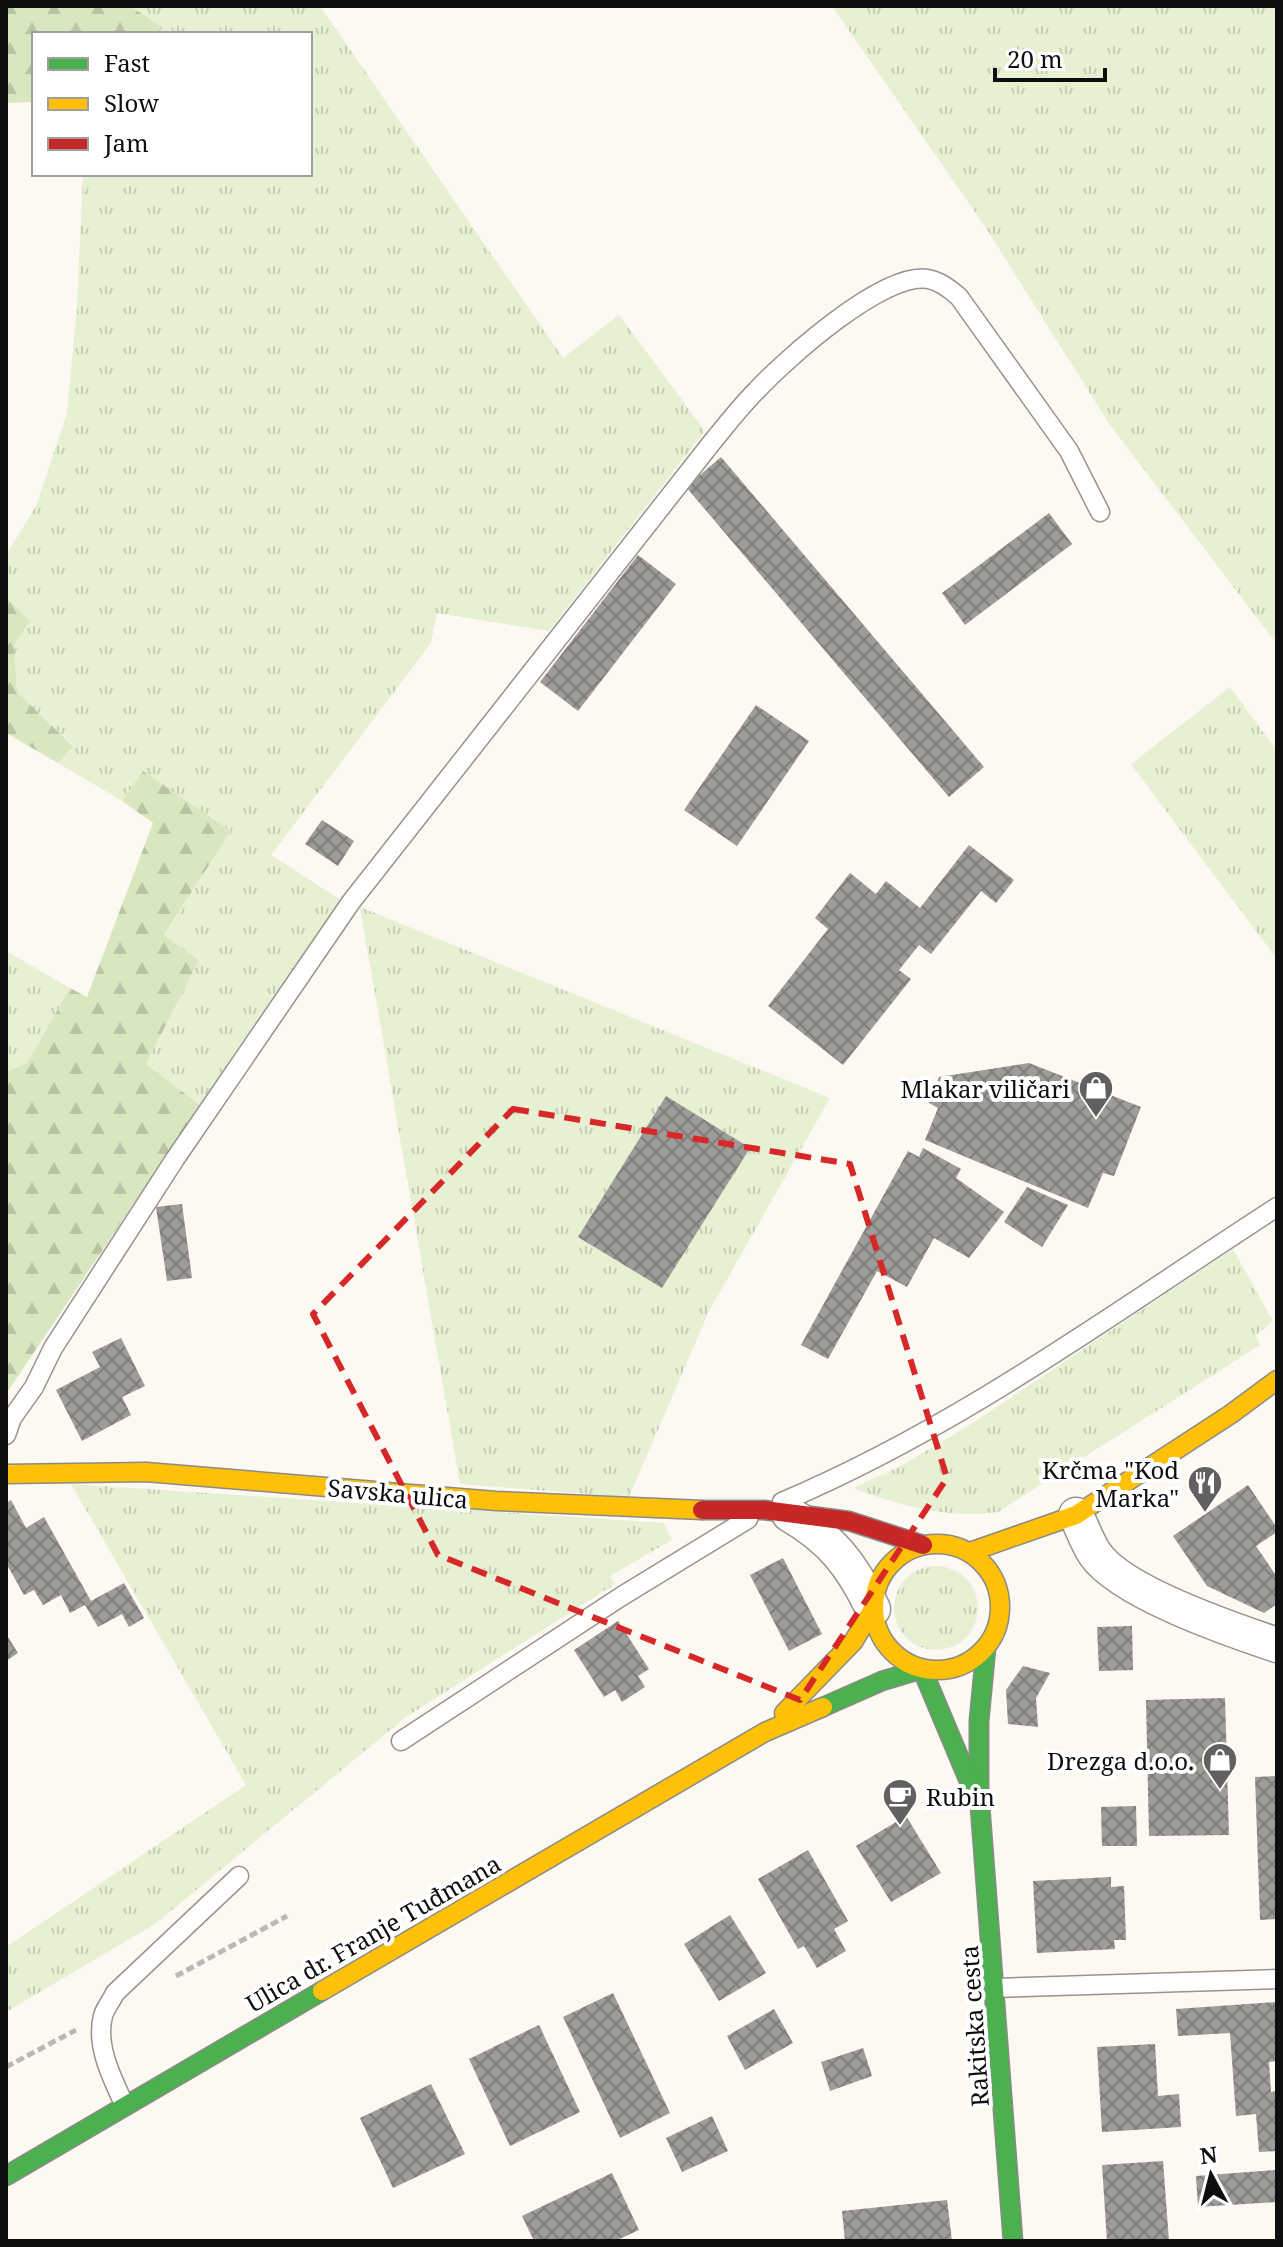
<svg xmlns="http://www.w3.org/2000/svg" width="1283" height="2247" viewBox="0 0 1283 2247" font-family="'Noto Serif',serif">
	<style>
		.grass { fill: url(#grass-tufts) }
		.forest { fill: url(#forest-firs) }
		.building { fill: url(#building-cross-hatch) }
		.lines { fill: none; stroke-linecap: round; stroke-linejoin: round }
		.lane-casing { stroke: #959491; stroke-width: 21 }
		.street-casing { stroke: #959491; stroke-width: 37 }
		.fast-casing { stroke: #8c8a87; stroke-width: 21 }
		.slow-casing { stroke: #8c8a87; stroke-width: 21 }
		.jam-casing { stroke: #8c8a87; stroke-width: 21 }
		.path { stroke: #b8b8b6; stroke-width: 5; stroke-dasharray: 8 4; stroke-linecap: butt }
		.lane { stroke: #fffefd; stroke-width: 18 }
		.street { stroke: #fffefd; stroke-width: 34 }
		.fast { stroke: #4caf50; stroke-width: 18 }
		.slow { stroke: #ffc107; stroke-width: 18 }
		.jam { stroke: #c62828; stroke-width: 18 }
		.marked { fill: none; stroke: #d62828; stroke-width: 6; stroke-dasharray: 16 10; stroke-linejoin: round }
		.labels { text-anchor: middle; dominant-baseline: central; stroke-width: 8; stroke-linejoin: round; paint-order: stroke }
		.poi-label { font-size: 24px; fill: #0e0e0e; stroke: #fff; text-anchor: end }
		.street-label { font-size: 24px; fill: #0e0e0e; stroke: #fff }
	</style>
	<defs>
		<pattern id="grass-tufts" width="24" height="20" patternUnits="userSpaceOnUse" patternTransform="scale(2)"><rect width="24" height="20" fill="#e7f0d3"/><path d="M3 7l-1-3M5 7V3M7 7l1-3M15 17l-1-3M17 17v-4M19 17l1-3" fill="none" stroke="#c5cdb4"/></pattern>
		<pattern id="forest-firs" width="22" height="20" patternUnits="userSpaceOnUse" patternTransform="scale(2)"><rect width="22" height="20" fill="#d9e7c1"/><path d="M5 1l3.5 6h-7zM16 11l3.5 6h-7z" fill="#b9c5a5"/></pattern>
		<pattern id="building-cross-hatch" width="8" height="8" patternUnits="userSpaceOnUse" patternTransform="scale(2)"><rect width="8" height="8" fill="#9e9c98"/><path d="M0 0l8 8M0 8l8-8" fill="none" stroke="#7f7e7a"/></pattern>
	</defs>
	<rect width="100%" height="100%" fill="#fcf9f2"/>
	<g class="grass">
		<polygon points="130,6 320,6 563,358 619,315 705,431 549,631 437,613 431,643 271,855 341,900 200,1105 146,1064 199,960 164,936 231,831 143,772 122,801 58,763 73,745 17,692 14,645 30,621 6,597 6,555 36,506 67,413 77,307 83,174 310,174 310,34 158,34 161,27"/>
		<polygon points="832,6 1277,6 1277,644 1110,425 986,228"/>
		<polygon points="1230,687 1277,751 1277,959 1131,764"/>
		<polygon points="360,907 830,1098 709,1311 629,1497 460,1484"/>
		<polygon points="6,951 70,988 27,1063 6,1072"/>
		<path d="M1233 1249 1273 1321 1256 1335 1260 1345 998 1512C949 1519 900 1506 853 1488L901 1466 968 1426Z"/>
		<polygon points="71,1484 664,1523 672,1540 610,1576 615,1584 406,1717 155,1924 6,2012 6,1947 246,1785"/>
		<circle cx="936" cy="1608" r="42"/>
	</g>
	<g class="forest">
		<polygon points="6,6 130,6 162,27 158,34 34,34 34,102 6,103"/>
		<polygon points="6,597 30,621 14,645 17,692 73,746 58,763 6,733"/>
		<polygon points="143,771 231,831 164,935 199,960 146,1064 200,1105 6,1394 6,1072 27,1063 70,988 87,997 153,823 122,801"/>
	</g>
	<g class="building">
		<polygon points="721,457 984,767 949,797 686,487"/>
		<polygon points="1049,513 1072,544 965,625 942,593"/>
		<polygon points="638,555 676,584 578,711 540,682"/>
		<polygon points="756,705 809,741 737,846 684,810"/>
		<polygon points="322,820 354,841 338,866 305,844"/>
		<polygon points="969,845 1014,880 996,903 981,891 931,954 919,945 899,970 911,979 843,1065 768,1006 828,929 815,918 850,873 876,894 886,881 920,908"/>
		<polygon points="1029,1063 1141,1107 1114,1176 1103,1173 1088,1208 925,1140 938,1108 929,1103 939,1077"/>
		<polygon points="666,1096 750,1148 662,1288 578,1237"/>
		<polygon points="923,1148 961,1169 956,1178 1004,1212 969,1258 934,1238 907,1287 877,1271 828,1359 801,1345 908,1151 919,1157"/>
		<polygon points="1027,1187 1068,1205 1042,1247 1004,1222"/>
		<polygon points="182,1204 192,1278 167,1281 156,1207"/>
		<polygon points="121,1338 145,1386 122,1397 131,1415 82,1441 56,1390 100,1367 92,1352"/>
		<polygon points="1248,1485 1277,1528 1277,1532 1256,1546 1277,1577 1277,1604 1264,1613 1207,1586 1173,1536"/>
		<polygon points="11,1500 26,1528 44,1517 91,1601 124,1583 144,1618 129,1627 122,1614 98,1627 85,1605 70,1613 61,1595 43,1605 34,1590 24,1595 6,1563 6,1503"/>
		<polygon points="783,1558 822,1634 789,1651 750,1575"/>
		<polygon points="618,1621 649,1669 638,1676 645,1687 622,1702 615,1690 604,1697 574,1650"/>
		<polygon points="1132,1626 1133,1670 1099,1671 1097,1627"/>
		<polygon points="6,1634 18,1653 6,1661"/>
		<polygon points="1023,1666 1050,1673 1036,1698 1038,1727 1008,1724 1006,1690"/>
		<polygon points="1225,1698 1229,1835 1149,1836 1146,1700"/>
		<polygon points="1277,1776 1277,1919 1260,1920 1255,1777"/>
		<polygon points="1136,1806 1137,1846 1102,1846 1101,1807"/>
		<polygon points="906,1816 941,1873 891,1902 856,1846"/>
		<polygon points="808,1850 848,1921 834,1929 846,1951 817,1968 804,1946 798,1949 758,1879"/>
		<polygon points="1111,1877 1111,1887 1124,1886 1126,1940 1114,1940 1115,1949 1037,1953 1033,1881"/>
		<polygon points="730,1915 766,1973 719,2001 684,1944"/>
		<polygon points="613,1993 670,2113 620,2138 563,2017"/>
		<polygon points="1277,2002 1277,2061 1269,2062 1271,2092 1277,2091 1277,2151 1259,2152 1256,2114 1236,2116 1230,2033 1178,2036 1176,2009"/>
		<polygon points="774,2009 793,2043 745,2070 727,2036"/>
		<polygon points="539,2025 580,2112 510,2146 469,2059"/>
		<polygon points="1155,2044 1158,2096 1179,2094 1181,2127 1102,2132 1097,2047"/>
		<polygon points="863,2048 872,2076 830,2091 821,2062"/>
		<polygon points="431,2084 465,2154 393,2188 360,2118"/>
		<polygon points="712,2116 728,2151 682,2172 666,2138"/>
		<polygon points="1163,2161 1169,2241 1107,2241 1102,2165"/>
		<polygon points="1277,2170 1277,2202 1198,2207 1196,2176"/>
		<polygon points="612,2173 639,2230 615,2241 534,2241 522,2216"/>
		<polygon points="947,2200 952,2241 845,2241 842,2211"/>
	</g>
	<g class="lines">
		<defs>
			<g id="lane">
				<path d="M6 1435 12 1418 34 1387 53 1348 175 1159 351 902 713 441C727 424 741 406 757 390 786 359 884 271 928 279 940 281 950 289 959 297L1069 451 1100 512"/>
				<path d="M782 1502C960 1427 1116 1311 1277 1207"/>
				<polyline points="401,1741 622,1596 748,1519"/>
				<polyline points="995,1988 1277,1979"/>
				<path d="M125 2106C113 2080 95 2046 103 2016 105 2008 112 2000 115 1993L239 1876"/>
			</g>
			<g id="street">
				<path d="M789 1514C832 1539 852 1565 873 1609"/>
				<path d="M1076 1515C1082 1527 1087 1542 1095 1554 1121 1592 1232 1630 1277 1645"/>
			</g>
			<g id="fast">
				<polyline points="986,1648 979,1721 979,1793 1013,2241"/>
				<polyline points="922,1669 969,1781"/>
				<polyline points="823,1707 882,1681 922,1669"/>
				<polyline points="6,2176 322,1991"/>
			</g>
			<g id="slow">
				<polyline points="6,1474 146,1472 496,1501 702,1510"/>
				<circle cx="937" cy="1607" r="63"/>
				<polyline points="970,1552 1076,1515 1231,1414 1277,1380"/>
				<polyline points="784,1713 853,1642 873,1609"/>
				<polyline points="322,1991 765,1732 823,1707"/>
			</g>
			<polyline id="jam" points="702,1510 764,1510 849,1521 923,1545"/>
		</defs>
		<use href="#lane" class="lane-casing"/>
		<use href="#street" class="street-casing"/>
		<use href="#fast" class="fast-casing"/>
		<use href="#slow" class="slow-casing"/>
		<use href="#jam" class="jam-casing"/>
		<g class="path">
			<polyline points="176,1976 287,1916"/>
			<polyline points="6,2067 76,2030"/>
		</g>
		<use href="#lane" class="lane"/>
		<use href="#street" class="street"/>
		<use href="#fast" class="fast"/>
		<use href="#slow" class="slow"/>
		<use href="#jam" class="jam"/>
	</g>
	<path class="marked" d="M513 1109 850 1164 947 1478 800 1700 438 1555 313 1314Z"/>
	<defs>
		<symbol id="shop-pin" viewBox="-11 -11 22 30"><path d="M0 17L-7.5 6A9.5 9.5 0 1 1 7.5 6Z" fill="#61605e" stroke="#fff"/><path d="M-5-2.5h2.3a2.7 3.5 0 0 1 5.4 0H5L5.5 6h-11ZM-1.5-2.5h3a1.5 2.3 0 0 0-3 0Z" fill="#fff"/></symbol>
		<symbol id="restaurant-pin" viewBox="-11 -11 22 30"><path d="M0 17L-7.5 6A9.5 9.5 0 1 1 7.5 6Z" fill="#61605e" stroke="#fff"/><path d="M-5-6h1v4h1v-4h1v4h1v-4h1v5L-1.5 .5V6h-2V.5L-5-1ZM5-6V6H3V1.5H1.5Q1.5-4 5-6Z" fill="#fff"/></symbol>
		<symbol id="cafe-pin" viewBox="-11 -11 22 30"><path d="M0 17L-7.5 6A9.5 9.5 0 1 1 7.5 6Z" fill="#61605e" stroke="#fff"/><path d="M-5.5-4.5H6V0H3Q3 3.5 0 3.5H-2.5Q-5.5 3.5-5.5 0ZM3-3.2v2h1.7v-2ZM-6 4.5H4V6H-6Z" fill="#fff"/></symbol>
	</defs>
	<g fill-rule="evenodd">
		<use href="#shop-pin" x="1076" y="1068" width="40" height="54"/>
		<use href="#restaurant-pin" x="1185" y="1463" width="40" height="54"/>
		<use href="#shop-pin" x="1200" y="1740" width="40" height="54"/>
		<use href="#cafe-pin" x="880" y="1776" width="40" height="54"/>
	</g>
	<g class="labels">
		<g class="poi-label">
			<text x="1070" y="1088">Mlakar viličari</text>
			<text x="1179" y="1469">Krčma "Kod<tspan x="1179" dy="28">Marka"</tspan></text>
			<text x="1194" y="1760">Drezga d.o.o.</text>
			<text x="926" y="1796" text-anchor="start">Rubin</text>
		</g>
		<g class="street-label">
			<text transform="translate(398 1493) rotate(5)">Savska ulica</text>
			<text transform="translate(373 1933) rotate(-30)">Ulica dr. Franje Tuđmana</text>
			<text transform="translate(974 2026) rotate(-94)">Rakitska cesta</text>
		</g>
	</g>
	<rect width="1283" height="2247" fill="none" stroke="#0e0e0e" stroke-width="16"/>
	<rect x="32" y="32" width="280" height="144" fill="#ffffff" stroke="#9f9f9f" stroke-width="2"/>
	<rect x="48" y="58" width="40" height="12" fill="#4caf50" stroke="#9f9f9f" stroke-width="2"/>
	<text x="104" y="72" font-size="24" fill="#0e0e0e">Fast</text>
	<rect x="48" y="98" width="40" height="12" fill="#ffc107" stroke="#9f9f9f" stroke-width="2"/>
	<text x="104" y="112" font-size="24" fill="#0e0e0e">Slow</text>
	<rect x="48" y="138" width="40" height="12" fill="#c62828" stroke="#9f9f9f" stroke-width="2"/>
	<text x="104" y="152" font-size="24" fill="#0e0e0e">Jam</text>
	<g transform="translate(1211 2175) rotate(353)" stroke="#ffffff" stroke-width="6" paint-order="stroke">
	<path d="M0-6L14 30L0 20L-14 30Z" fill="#0e0e0e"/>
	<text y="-12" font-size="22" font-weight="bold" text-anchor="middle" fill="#0e0e0e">N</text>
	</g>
	<path d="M995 68v12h110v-12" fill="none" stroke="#0e0e0e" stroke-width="4"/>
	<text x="1007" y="68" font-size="24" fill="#0e0e0e" stroke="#ffffff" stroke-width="6" paint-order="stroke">20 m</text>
</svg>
